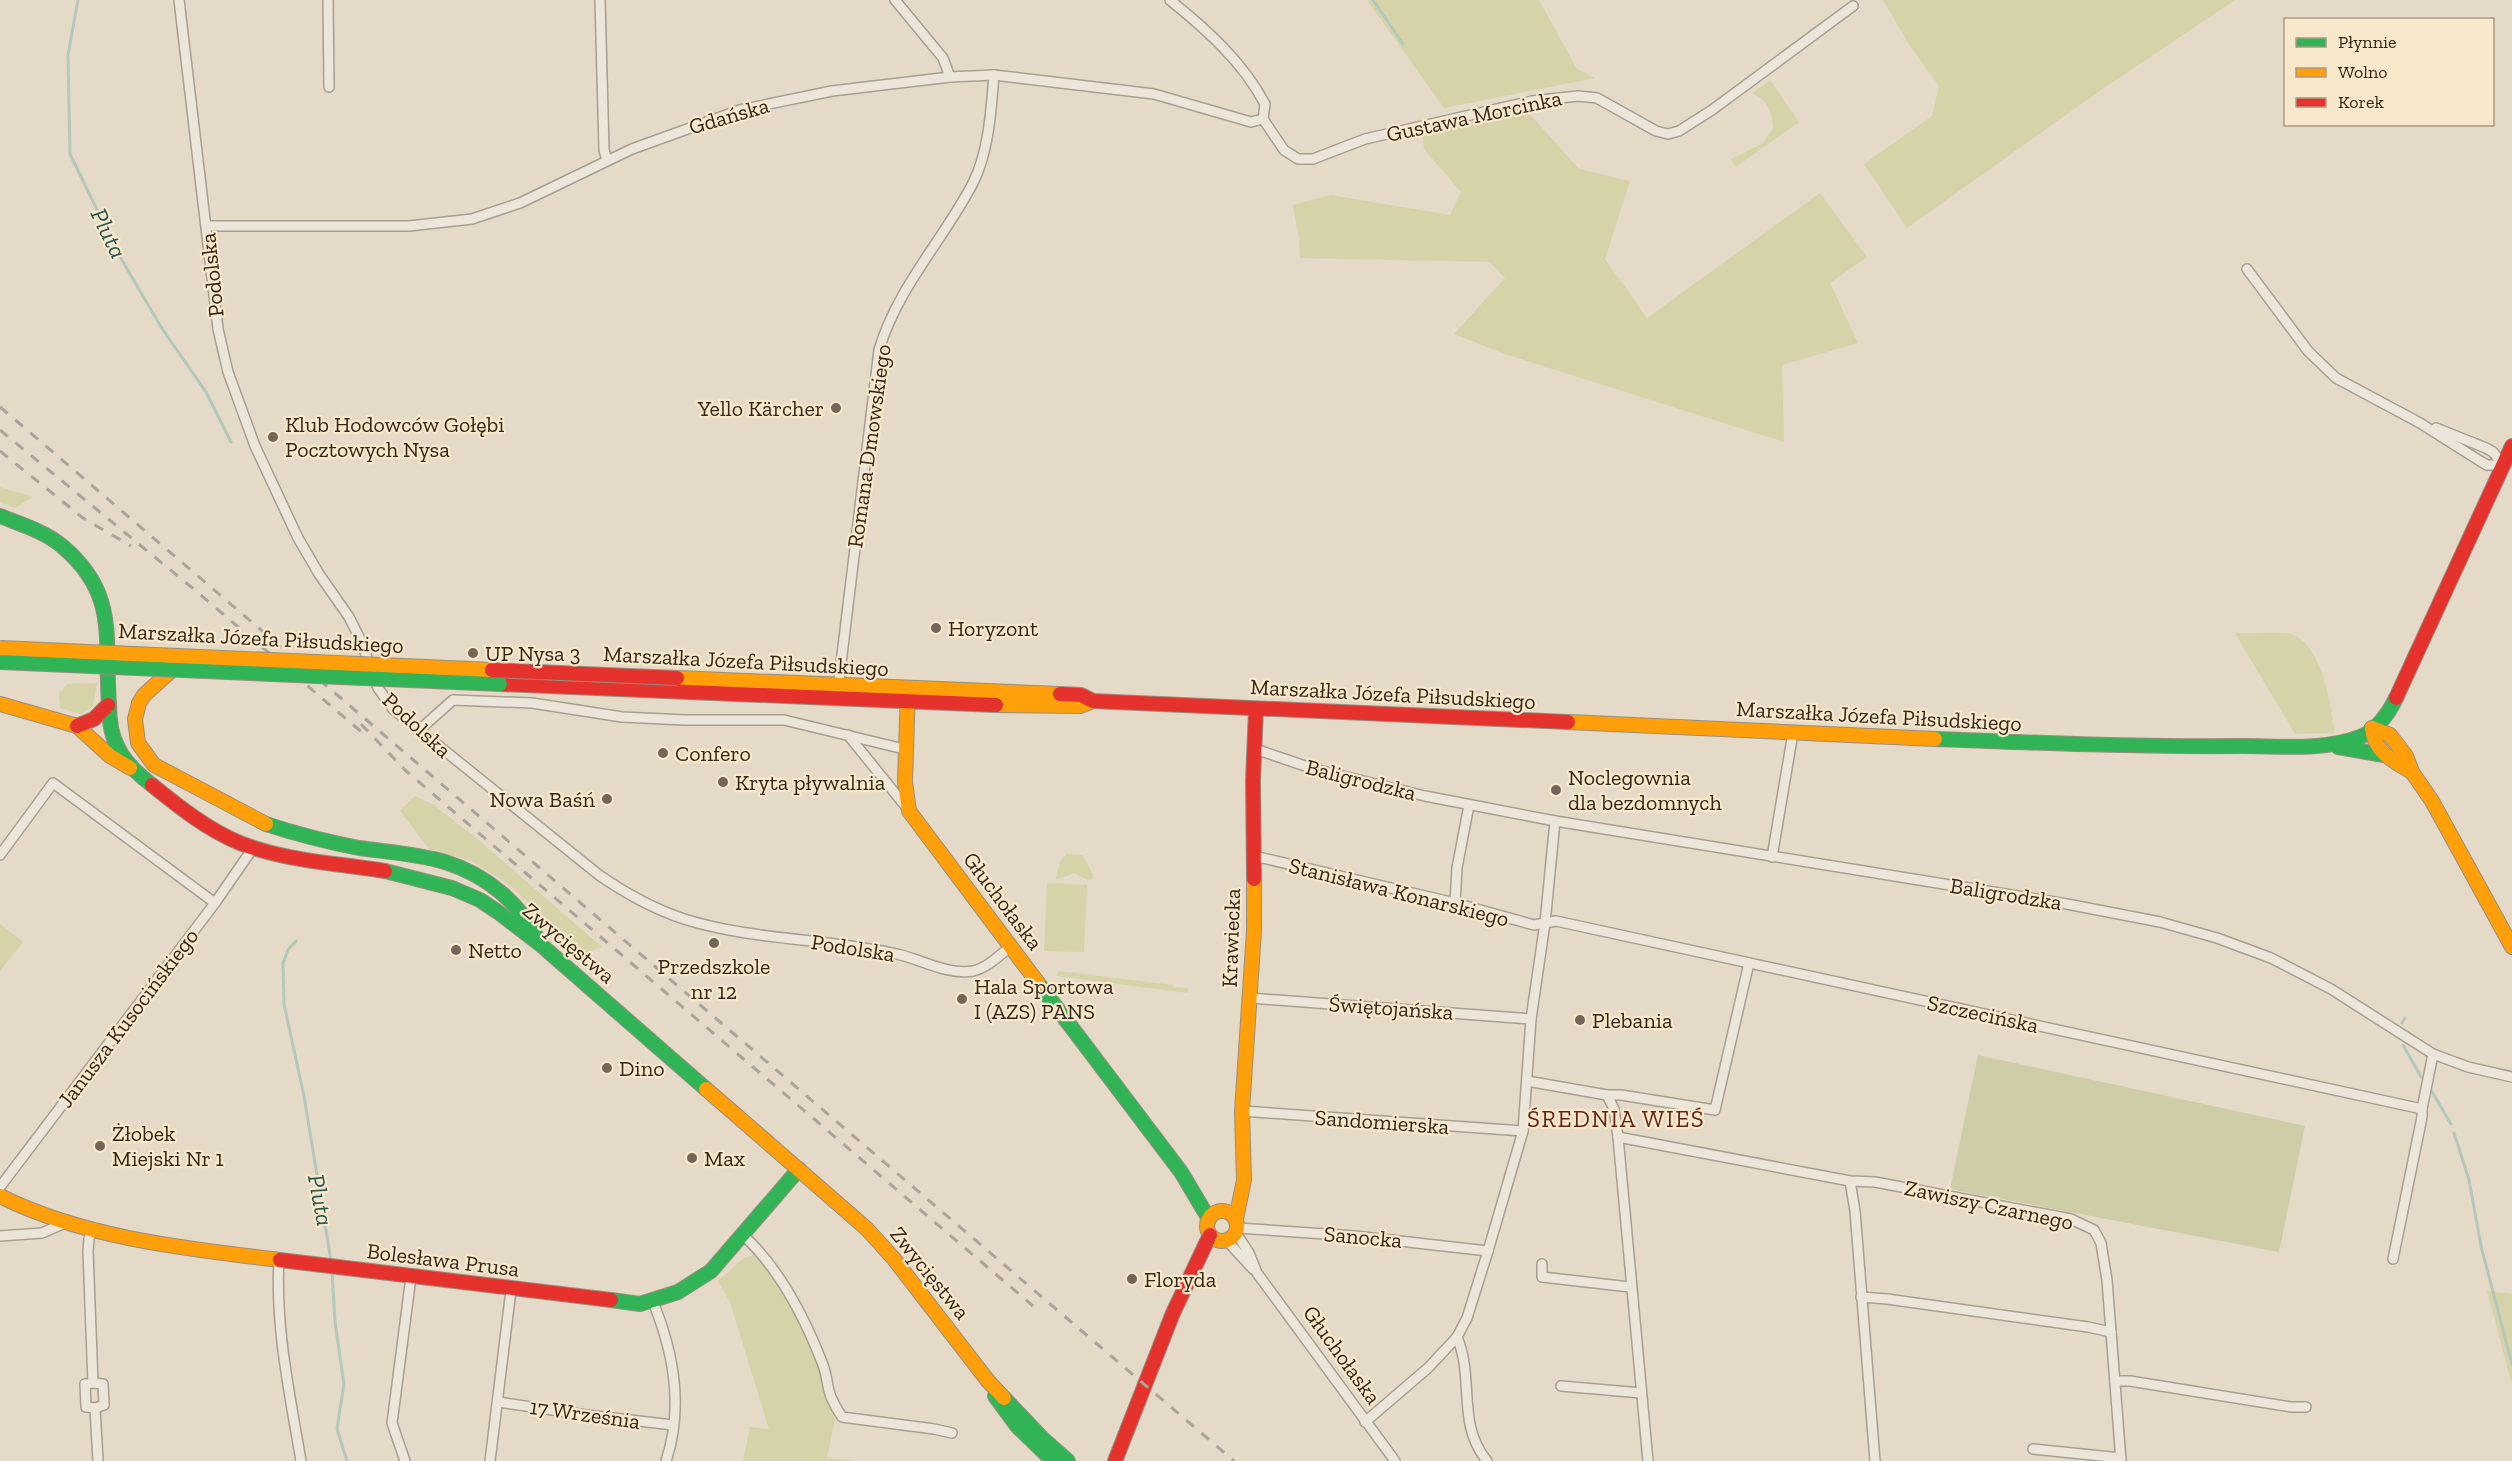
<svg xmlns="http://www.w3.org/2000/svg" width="2512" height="1461" viewBox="0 0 2512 1461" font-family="'Zilla Slab',serif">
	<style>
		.green { fill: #d6d3a8 }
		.cemetery { fill: #cfcda8 }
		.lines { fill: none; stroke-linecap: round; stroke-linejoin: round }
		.stream { stroke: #b4c8ba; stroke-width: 3 }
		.street-casing { stroke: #a89f91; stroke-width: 12 }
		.fast-casing { stroke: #988e81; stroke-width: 16 }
		.slow-casing { stroke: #988e81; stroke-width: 16 }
		.jam-casing { stroke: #988e81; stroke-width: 16 }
		.street { stroke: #ebe5da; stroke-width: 9 }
		.fast { stroke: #30b455; stroke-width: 14 }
		.slow { stroke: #ff9f0a; stroke-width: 14 }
		.jam { stroke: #e5322d; stroke-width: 14 }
		.rail { stroke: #aaa49a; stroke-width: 3; stroke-dasharray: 10 10; stroke-linecap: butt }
		.fast-bridge-casing { stroke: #988e81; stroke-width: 16; stroke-linecap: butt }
		.slow-bridge-casing { stroke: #988e81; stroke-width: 16; stroke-linecap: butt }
		.jam-bridge-casing { stroke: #988e81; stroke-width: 16; stroke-linecap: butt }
		.fast-bridge { stroke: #30b455; stroke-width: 14 }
		.slow-bridge { stroke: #ff9f0a; stroke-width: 14 }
		.jam-bridge { stroke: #e5322d; stroke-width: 14 }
		.poi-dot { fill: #736557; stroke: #f7e8cb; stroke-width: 2 }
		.labels { text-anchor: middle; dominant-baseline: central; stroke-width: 4.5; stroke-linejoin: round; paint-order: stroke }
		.street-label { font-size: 22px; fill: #36261a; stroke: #f7e8cb }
		.poi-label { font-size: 22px; fill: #36261a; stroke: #f7e8cb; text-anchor: start }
		.water-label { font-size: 24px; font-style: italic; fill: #285751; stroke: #f7e8cb }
		.neighbourhood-label { font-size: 24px; letter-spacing: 1.5px; fill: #652317; stroke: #f7e8cb }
	</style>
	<rect width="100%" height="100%" fill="#e4dac7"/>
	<g class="green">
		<polygon points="1367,0 1539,0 1577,69 1595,78 1444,108"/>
		<polygon points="1883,0 2235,0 2101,90 1907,228 1864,164 1932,116 1939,86 1910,46"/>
		<path d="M1770 80 1799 122 1736 167 1731 159 1762 144 1773 128C1771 110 1768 101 1752 93Z"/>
		<polygon points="1527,111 1579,169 1630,181 1605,259 1647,318 1820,193 1867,257 1830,283 1858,343 1782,365 1784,442 1505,354 1454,334 1505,278 1490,262 1300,258 1299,238 1293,205 1331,195 1450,215 1461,192 1424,149 1422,132"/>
		<polygon points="0,487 33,497 15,508 0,502"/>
		<path d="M2235 633C2248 634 2281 631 2291 634 2323 645 2330 704 2335 733L2295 734Z"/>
		<polygon points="97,683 93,706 81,714 60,708 59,693 67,684"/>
		<polygon points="415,796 434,805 481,842 602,947 584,954 507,883 472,861 429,849 400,811"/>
		<polygon points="1066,854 1083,855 1093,875 1092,879 1088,880 1074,873 1059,879 1056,878 1060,862"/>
		<polygon points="1047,883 1087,885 1084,952 1044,951"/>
		<polygon points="0,924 23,942 0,971"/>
		<polygon points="1058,971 1173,985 1173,987 1188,988 1188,993 1057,976"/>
		<polygon points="758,1255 776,1278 807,1338 820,1374 835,1420 827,1458 859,1461 743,1461 750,1427 769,1429 730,1302 718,1281 745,1257"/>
		<polygon points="2487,1291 2512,1294 2512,1385"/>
	</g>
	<polygon class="cemetery" points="1978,1055 2305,1126 2279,1252 1950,1189"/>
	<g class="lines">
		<g class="stream">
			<polyline points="78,0 68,55 70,154 119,255 161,327 206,392 231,442"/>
			<polyline points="1373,0 1403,44"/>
			<polyline points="296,941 288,950 283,963 284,1004 304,1096 331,1261"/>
			<polyline points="2402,1023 2405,1018"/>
			<polyline points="2403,1045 2421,1077"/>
			<polyline points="2431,1090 2451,1124"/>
			<polyline points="2454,1133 2469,1180 2481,1246 2512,1364"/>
			<polyline points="332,1271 335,1322 344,1384 337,1429 347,1461"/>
		</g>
		<defs>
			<g id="street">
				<path d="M179 0 218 329 228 372 255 446 298 538 319 574 349 617 361 641 378 688 393 709 599 875C625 893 654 909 684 919 754 941 830 938 901 955 924 961 948 975 973 971 987 968 1000 955 1011 946"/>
				<polyline points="328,0 329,87"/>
				<polyline points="600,0 604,150 607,160"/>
				<polyline points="895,0 943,58 950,77"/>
				<path d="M1170 0C1206 29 1243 62 1265 104L1263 119"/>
				<polyline points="1263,119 1284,150 1298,159 1313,159 1365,139 1532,101 1578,96 1597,98 1656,131 1668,134 1679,131 1712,110 1853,6"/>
				<polyline points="207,226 409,226 472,219 520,203 632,149 740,110 832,91 950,77 994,75 1154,94 1251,122 1263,119"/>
				<polyline points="2247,269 2308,351 2336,378 2420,423 2480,461 2487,465 2503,465"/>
				<polyline points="2436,428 2486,448 2493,452 2503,465"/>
				<path d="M838 688 879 350C897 288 944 239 973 183 989 151 991 110 994 75"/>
				<polyline points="418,731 453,700 532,703 622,717 685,720 784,720 904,749"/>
				<polyline points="848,735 907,808"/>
				<polyline points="1255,749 1314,769 1425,796 1555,821 2067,904 2160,922 2217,938 2271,958 2331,989 2433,1054 2468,1067 2512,1077"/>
				<polyline points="0,855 53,783 215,903"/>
				<polyline points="1254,856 1455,903 1534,925 1556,921 2422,1109 2433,1054"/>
				<polyline points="1772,857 1793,733"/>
				<polyline points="1455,903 1457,868 1469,805"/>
				<polyline points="1250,998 1531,1019"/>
				<polyline points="1527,1081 1607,1095 1621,1095 1715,1110 1749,963"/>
				<polyline points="1607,1095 1614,1109 1618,1137 1648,1461"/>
				<polyline points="1242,1111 1523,1131"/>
				<polyline points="1618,1137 1850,1181 1875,1182 2071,1219 2094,1230 2101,1243 2107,1280 2121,1461"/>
				<polyline points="1850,1181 1855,1211 1875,1461"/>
				<polyline points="0,1187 215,903 253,848"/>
				<polyline points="1238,1228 1355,1236 1488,1251"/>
				<polyline points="90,1229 88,1251 93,1383 85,1384 86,1407 95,1408 98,1461"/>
				<polyline points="1236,1233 1249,1253 1257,1273 1395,1461"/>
				<path d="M743 1235C780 1269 805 1318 823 1365 827 1375 827 1387 831 1397 834 1404 838 1411 842 1417L934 1429 952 1433"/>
				<polyline points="0,1236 42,1233 65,1223"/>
				<polyline points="1227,1241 1253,1269"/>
				<polyline points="2393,1259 2422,1117 2422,1109"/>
				<path d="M279 1260C275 1327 290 1395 301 1461"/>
				<polyline points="1542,1264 1542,1277 1630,1287"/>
				<polyline points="1861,1297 1887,1299 2088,1327 2111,1332"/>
				<path d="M653 1302C674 1353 684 1407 666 1461"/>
				<path d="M1457 1337C1475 1380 1456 1423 1487 1461"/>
				<polyline points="2115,1381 2130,1381 2291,1407 2306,1407"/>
				<polyline points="93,1383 103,1384 104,1405 95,1408"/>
				<polyline points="1561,1386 1641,1393"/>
				<polyline points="498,1402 587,1415 673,1425"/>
				<polyline points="1365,1422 1428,1368 1457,1337 1467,1318 1488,1251 1523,1131 1531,1019 1545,923 1555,821"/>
				<polyline points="2033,1449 2121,1458"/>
				<polyline points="405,1461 392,1423 411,1277"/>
				<polyline points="490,1461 511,1290"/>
			</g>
			<g id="fast">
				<path d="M0 516C20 524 44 531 62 546 119 594 104 638 109 704 109 718 111 735 118 748 125 763 139 775 152 785"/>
				<path d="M1935 739C2037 743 2139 747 2242 746 2280 746 2323 751 2360 737 2376 731 2389 713 2396 698"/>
				<polyline points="2338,747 2384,755"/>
				<path d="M266 824C296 834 328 842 359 848 387 852 418 854 445 862 487 875 521 904 540 943"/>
				<polyline points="385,871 452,888 480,900 498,912 541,945 706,1089"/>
				<polyline points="1038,983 1181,1172 1209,1219"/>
				<polyline points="611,1300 640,1304 678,1292 711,1271 799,1169"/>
				<polyline points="995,1396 1017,1426 1053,1461"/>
				<polyline points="1004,1398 1043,1439 1068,1461"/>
			</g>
			<g id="slow">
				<polyline points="173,669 144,695 139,703 135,719 138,743 154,765 266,824"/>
				<polyline points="677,678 1060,694"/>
				<polyline points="908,689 905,782 909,811 1038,983"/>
				<polyline points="0,704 77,726 110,756 130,768"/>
				<polyline points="996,705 1080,706 1093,701"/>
				<polyline points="1568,722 1935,739"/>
				<polyline points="2372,728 2390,735 2406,756 2412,772 2432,801 2512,947"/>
				<path d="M2372 728C2374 752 2393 761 2412 772"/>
				<polyline points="706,1089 867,1229 894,1259 988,1381 1004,1398"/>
				<path d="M0 1196C83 1238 188 1249 280 1260"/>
				<circle cx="1222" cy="1226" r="15"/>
				<polyline points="1236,1219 1244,1180 1242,1111 1254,931 1254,879"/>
			</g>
			<g id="jam">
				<polyline points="500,684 996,705"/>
				<polyline points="1060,694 1081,695 1093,701 1568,722"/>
				<polyline points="2396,698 2512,446"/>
				<polyline points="77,726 94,719 108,705"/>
				<path d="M152 785C179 807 208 830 240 843 285 861 337 863 385 871"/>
				<polyline points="1254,879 1253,780 1256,709"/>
				<polyline points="280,1260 611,1300"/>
				<polyline points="1115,1461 1173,1313 1210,1235"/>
			</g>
		</defs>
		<use href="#street" class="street-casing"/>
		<use href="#fast" class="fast-casing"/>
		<use href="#slow" class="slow-casing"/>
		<use href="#jam" class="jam-casing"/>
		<use href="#street" class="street"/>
		<use href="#fast" class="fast"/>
		<use href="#slow" class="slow"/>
		<use href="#jam" class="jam"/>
		<g class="rail">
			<polyline points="0,407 1234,1461"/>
			<polyline points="0,430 196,591 364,734"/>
			<polyline points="0,451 83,518 131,546"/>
			<polyline points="361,724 405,770 1033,1306"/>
		</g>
		<defs>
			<polyline id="fast-bridge" points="0,662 500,684"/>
			<polyline id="slow-bridge" points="0,648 492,670"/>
			<polyline id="jam-bridge" points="492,670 677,678"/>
		</defs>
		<use href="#fast-bridge" class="fast-bridge-casing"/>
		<use href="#slow-bridge" class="slow-bridge-casing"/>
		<use href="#jam-bridge" class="jam-bridge-casing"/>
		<use href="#fast-bridge" class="fast-bridge"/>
		<use href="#slow-bridge" class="slow-bridge"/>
		<use href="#jam-bridge" class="jam-bridge"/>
	</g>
	<g class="poi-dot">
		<circle cx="836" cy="408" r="6"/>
		<circle cx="273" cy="437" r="6"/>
		<circle cx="936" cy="628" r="6"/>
		<circle cx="473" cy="653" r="6"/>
		<circle cx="663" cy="753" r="6"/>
		<circle cx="723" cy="782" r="6"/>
		<circle cx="1556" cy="790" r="6"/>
		<circle cx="607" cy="799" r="6"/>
		<circle cx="714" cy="943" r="6"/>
		<circle cx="456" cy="950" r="6"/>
		<circle cx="962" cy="999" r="6"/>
		<circle cx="1580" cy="1020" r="6"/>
		<circle cx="607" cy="1068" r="6"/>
		<circle cx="100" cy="1146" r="6"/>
		<circle cx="692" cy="1158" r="6"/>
		<circle cx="1132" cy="1279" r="6"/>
	</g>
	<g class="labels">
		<g class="street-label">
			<text transform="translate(729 116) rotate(-16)">Gdańska</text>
			<text transform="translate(1474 116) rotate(-12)">Gustawa Morcinka</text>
			<text transform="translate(212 275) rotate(-96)">Podolska</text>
			<text transform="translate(869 446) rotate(-82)">Romana Dmowskiego</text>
			<text transform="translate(261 638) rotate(3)">Marszałka Józefa Piłsudskiego</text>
			<text transform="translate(746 661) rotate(3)">Marszałka Józefa Piłsudskiego</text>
			<text transform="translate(1393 694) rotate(3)">Marszałka Józefa Piłsudskiego</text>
			<text transform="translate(1879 716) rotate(3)">Marszałka Józefa Piłsudskiego</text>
			<text transform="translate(417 725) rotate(43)">Podolska</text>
			<text transform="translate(1361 780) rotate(14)">Baligrodzka</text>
			<text transform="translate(1399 892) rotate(14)">Stanisława Konarskiego</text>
			<text transform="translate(2006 894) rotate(9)">Baligrodzka</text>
			<text transform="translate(1003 901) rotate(53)">Głuchołaska</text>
			<text transform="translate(1231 938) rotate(-88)">Krawiecka</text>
			<text transform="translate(569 943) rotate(40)">Zwycięstwa</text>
			<text transform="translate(853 948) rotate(9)">Podolska</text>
			<text transform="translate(1391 1008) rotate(4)">Świętojańska</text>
			<text transform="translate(1983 1014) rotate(12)">Szczecińska</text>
			<text transform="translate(128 1018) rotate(-53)">Janusza Kusocińskiego</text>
			<text transform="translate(1382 1122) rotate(4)">Sandomierska</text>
			<text transform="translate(1989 1205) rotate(12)">Zawiszy Czarnego</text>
			<text transform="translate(1363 1237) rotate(5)">Sanocka</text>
			<text transform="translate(443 1260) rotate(7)">Bolesława Prusa</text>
			<text transform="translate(930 1273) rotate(51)">Zwycięstwa</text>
			<text transform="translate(1342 1355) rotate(54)">Głuchołaska</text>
			<text transform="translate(585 1414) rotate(8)">17 Września</text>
		</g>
		<g class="poi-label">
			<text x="824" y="408" text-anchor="end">Yello Kärcher</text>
			<text x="285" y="424">Klub Hodowców Gołębi<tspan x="285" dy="25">Pocztowych Nysa</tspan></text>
			<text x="948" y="628">Horyzont</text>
			<text x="485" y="653">UP Nysa 3</text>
			<text x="675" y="753">Confero</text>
			<text x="1568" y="777">Noclegownia<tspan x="1568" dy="25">dla bezdomnych</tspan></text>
			<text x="735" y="782">Kryta pływalnia</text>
			<text x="595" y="799" text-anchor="end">Nowa Baśń</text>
			<text x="468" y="950">Netto</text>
			<text x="714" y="966" text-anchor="middle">Przedszkole<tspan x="714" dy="25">nr 12</tspan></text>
			<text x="974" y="986">Hala Sportowa<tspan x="974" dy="25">I (AZS) PANS</tspan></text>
			<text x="1592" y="1020">Plebania</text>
			<text x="619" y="1068">Dino</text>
			<text x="112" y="1133">Żłobek<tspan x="112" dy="25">Miejski Nr 1</tspan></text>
			<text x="704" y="1158">Max</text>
			<text x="1144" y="1279">Floryda</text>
		</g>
		<g class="water-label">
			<text transform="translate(109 233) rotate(64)">Pluta</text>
			<text transform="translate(321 1200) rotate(79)">Pluta</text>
		</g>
		<g class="neighbourhood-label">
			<text x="1616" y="1118">ŚREDNIA WIEŚ</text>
		</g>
	</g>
	<rect x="2284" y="18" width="210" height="108" fill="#f7e8cb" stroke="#aa9a84" stroke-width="1.5"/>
	<rect x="2296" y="38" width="30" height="9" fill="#30b455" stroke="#aa9a84" stroke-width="1.5"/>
	<text x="2338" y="48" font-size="18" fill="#36261a">Płynnie</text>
	<rect x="2296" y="68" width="30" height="9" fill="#ff9f0a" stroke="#aa9a84" stroke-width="1.5"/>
	<text x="2338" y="78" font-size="18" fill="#36261a">Wolno</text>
	<rect x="2296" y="98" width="30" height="9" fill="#e5322d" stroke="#aa9a84" stroke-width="1.5"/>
	<text x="2338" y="108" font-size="18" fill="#36261a">Korek</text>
</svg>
